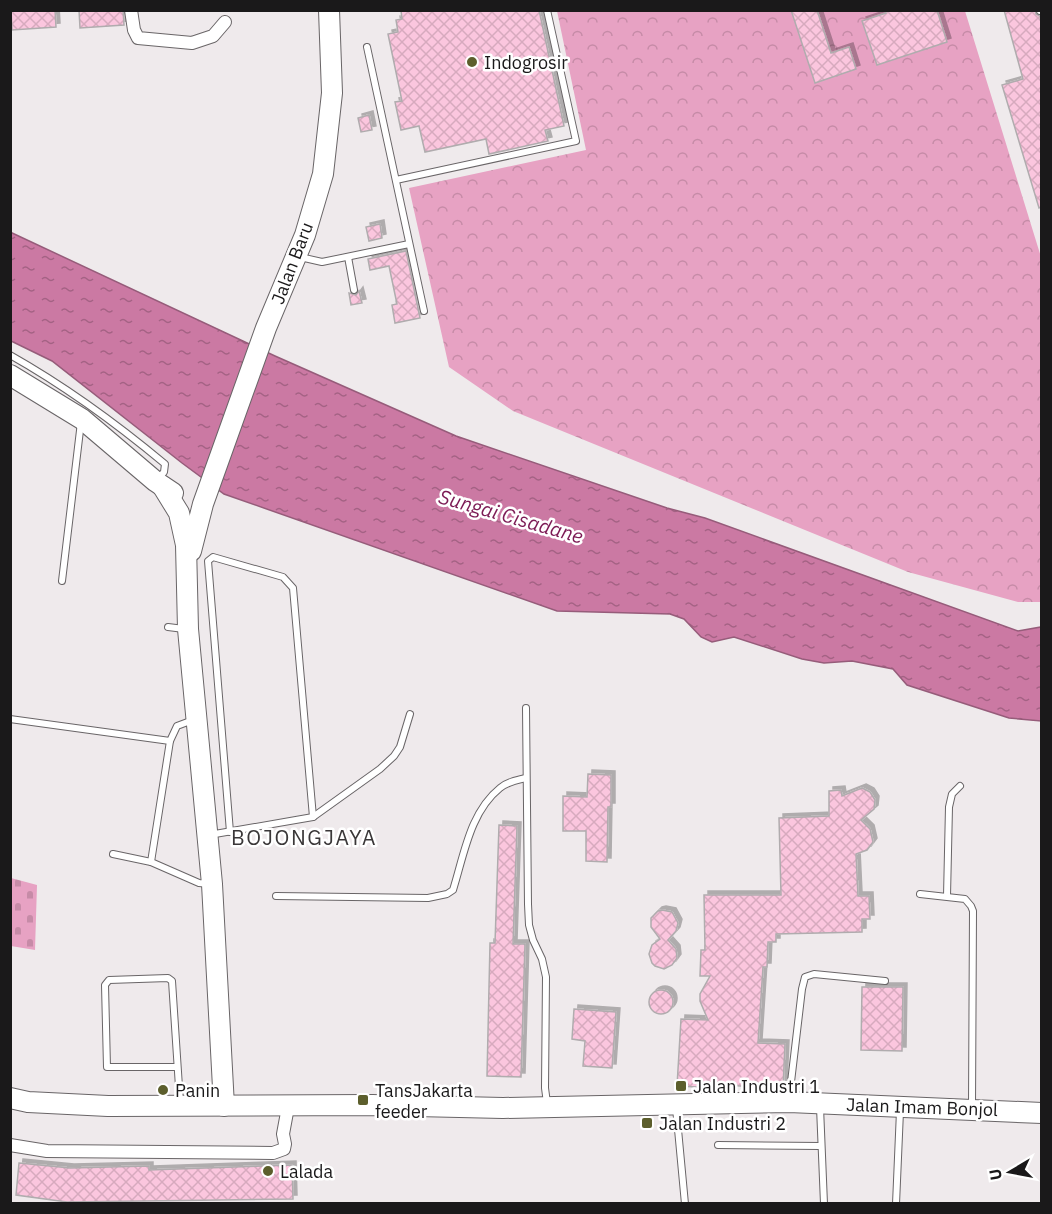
<svg xmlns="http://www.w3.org/2000/svg" width="1052" height="1214" viewBox="0 0 1052 1214" font-family="'IBM Plex Sans',sans-serif">
	<style>
		.forest { fill: url(#forest-crowns) }
		.cemetery { fill: url(#cemetery-stones) }
		.water { fill: url(#water-ripples); stroke: #965c7a; stroke-width: 1.5 }
		.building { fill: url(#building-cross-hatch); stroke: #b0acae; stroke-width: 1.5; filter: url(#shadow) }
		.lines { fill: none; stroke-linecap: round; stroke-linejoin: round }
		.lane-casing { stroke: #696567; stroke-width: 8 }
		.street-casing { stroke: #696567; stroke-width: 14 }
		.primary-casing { stroke: #696567; stroke-width: 22 }
		.lane { stroke: #fff; stroke-width: 6 }
		.street { stroke: #fff; stroke-width: 12 }
		.primary { stroke: #fff; stroke-width: 20 }
		.poi-dot { fill: #5c5e2c; stroke: #fff; stroke-width: 2 }
		.labels { text-anchor: middle; dominant-baseline: central; stroke-width: 5; stroke-linejoin: round; paint-order: stroke }
		.poi-label { font-size: 18px; fill: #1a191a; stroke: #fff; text-anchor: start }
		.street-label { font-size: 18px; fill: #1a191a; stroke: #fff }
		.water-label { font-size: 20px; font-style: italic; fill: #7c1b55; stroke: #fff }
		.quarter-label { font-size: 21px; letter-spacing: 1.5px; fill: #3a3738; stroke: #fff }
	</style>
	<defs>
		<pattern id="forest-crowns" width="20" height="18" patternUnits="userSpaceOnUse" patternTransform="scale(1.5)"><rect width="20" height="18" fill="#e7a2c3"/><path d="M2 6a3 3 0 1 1 6 0M12 15a3 3 0 1 1 6 0" fill="none" stroke="#c68ba7"/></pattern>
		<pattern id="cemetery-stones" width="16" height="16" patternUnits="userSpaceOnUse" patternTransform="scale(1.5)"><rect width="16" height="16" fill="#e7a2c3"/><path d="M2 7V4a2 2 0 0 1 4 0v3zM10 15v-3a2 2 0 0 1 4 0v3z" fill="#c68ba7"/></pattern>
		<pattern id="water-ripples" width="26" height="14" patternUnits="userSpaceOnUse" patternTransform="scale(1.5)"><rect width="26" height="14" fill="#cb79a3"/><path d="M2 4q2-2 4 0t4 0M15 11q2-2 4 0t4 0" fill="none" stroke="#a46284"/></pattern>
		<pattern id="building-cross-hatch" width="8" height="8" patternUnits="userSpaceOnUse" patternTransform="scale(1.5)"><rect width="8" height="8" fill="#fbc6de"/><path d="M0 0l8 8M0 8l8-8" fill="none" stroke="#d7aabe"/></pattern>
		<filter id="shadow"><feDropShadow dx="4" dy="-4" stdDeviation="0" flood-color="#0004"/></filter>
	</defs>
	<rect width="100%" height="100%" fill="#efeaec"/>
	<polygon class="forest" points="557,11 965,11 1041,257 1041,602 1018,602 908,572 513,411 449,367 409,188 586,150"/>
	<polygon class="cemetery" points="11,878 37,885 35,950 11,946"/>
	<polygon class="water" points="10,232 275,356 456,436 667,508 705,518 1018,631 1041,627 1041,721 1009,718 907,685 893,669 852,661 824,663 802,659 734,637 712,642 701,637 684,619 670,614 557,611 224,494 182,463 52,361 11,341"/>
	<g class="building">
		<polygon points="11,10 55,10 56,27 12,30"/>
		<polygon points="79,10 123,10 124,25 80,28"/>
		<polygon points="401,10 539,10 564,126 545,130 548,141 489,154 486,139 425,152 419,126 401,130 395,102 402,101 388,34 398,32 396,20 402,19"/>
		<polygon points="791,10 817,10 831,53 849,47 856,69 815,83"/>
		<polygon points="885,10 937,10 947,42 877,65 862,21 886,13"/>
		<polygon points="1004,10 1035,10 1036,14 1040,16 1041,23 1041,207 1039,208 1002,85 1023,79"/>
		<polygon points="369,115 372,130 361,132 358,118"/>
		<polygon points="380,224 382,238 369,241 366,227"/>
		<polygon points="406,251 420,318 395,323 392,305 397,304 389,266 370,270 368,259"/>
		<polygon points="359,291 362,303 351,305 349,293 356,295"/>
		<polygon points="588,774 611,775 611,807 608,807 607,862 586,861 586,831 563,831 563,796 587,797"/>
		<polygon points="862,788 870,792 875,800 874,809 861,820 870,829 873,842 867,850 856,854 858,896 869,896 870,919 862,919 862,932 776,934 776,942 768,942 767,967 763,967 758,1043 785,1044 783,1088 718,1085 718,1088 677,1086 681,1019 708,1020 700,1001 700,994 710,976 700,976 701,950 705,950 704,895 781,895 779,818 829,816 829,791 841,790 842,796"/>
		<polygon points="499,825 517,826 513,944 525,944 521,1077 487,1076 490,943 495,943"/>
		<polygon points="662,910 672,912 678,923 676,931 668,940 676,949 677,958 672,965 664,969 655,966 652,963 649,954 652,945 660,939 651,927 651,918 658,911"/>
		<polygon points="862,987 903,987 902,1051 861,1050"/>
		<circle cx="661" cy="1002" r="12"/>
		<polygon points="574,1009 616,1012 612,1068 583,1066 585,1041 572,1039"/>
		<polygon points="19,1163 70,1168 149,1166 149,1170 292,1165 293,1199 67,1202 16,1195"/>
	</g>
	<g class="lines">
		<defs>
			<g id="lane">
				<polyline points="1040,11 1042,11"/>
				<polyline points="367,47 424,311"/>
				<polyline points="396,180 576,141 547,10"/>
				<polyline points="300,257 322,262 409,244"/>
				<polyline points="348,257 354,290"/>
				<path d="M10 355C65 386 117 424 165 464L164 472 158 479"/>
				<polyline points="62,581 81,422"/>
				<polyline points="168,627 184,629"/>
				<polyline points="526,708 528,904 529,925 533,940 542,959 546,977 545,1088 547,1103"/>
				<polyline points="10,719 170,741 177,726 193,720"/>
				<polyline points="170,741 151,862 199,883 209,884"/>
				<polyline points="230,832 208,561 213,557 283,577 293,588 313,817"/>
				<polyline points="209,835 313,817 380,769 394,756 400,747 410,714"/>
				<polyline points="113,854 151,862"/>
				<polyline points="920,894 965,899 971,906 973,911 972,1106"/>
				<path d="M276 896 428 898 447 894 453 890C464 855 470 812 500 788 507 782 517 780 526 778"/>
				<polyline points="947,896 949,807 952,794 960,786"/>
				<polyline points="177,1067 107,1067 105,985 109,980 168,978 172,981 180,1102"/>
				<polyline points="789,1099 802,989 805,977 814,974 885,981"/>
				<polyline points="820,1107 824,1204"/>
				<polyline points="676,1108 685,1204"/>
				<polyline points="718,1145 821,1146"/>
				<polyline points="896,1204 900,1111"/>
			</g>
			<g id="street">
				<polyline points="131,10 134,30 138,38 192,43 213,36 225,22"/>
				<polyline points="10,1145 47,1151 273,1153 284,1149 285,1144 283,1134 288,1107"/>
			</g>
			<g id="primary">
				<polyline points="10,375 82,419 155,481 173,493"/>
				<polyline points="163,487 179,513 186,545 188,629 212,884 224,1106"/>
				<polyline points="191,551 203,504 266,328 305,235 323,174 332,93 329,10"/>
				<polyline points="10,1098 28,1102 108,1106 372,1105 503,1108 789,1102 1042,1113"/>
			</g>
		</defs>
		<use href="#lane" class="lane-casing"/>
		<use href="#street" class="street-casing"/>
		<use href="#primary" class="primary-casing"/>
		<use href="#lane" class="lane"/>
		<use href="#street" class="street"/>
		<use href="#primary" class="primary"/>
	</g>
	<g class="poi-dot">
		<circle cx="472" cy="62" r="6"/>
		<rect x="675" y="1080" width="12" height="12" rx="3"/>
		<circle cx="163" cy="1090" r="6"/>
		<rect x="357" y="1094" width="12" height="12" rx="3"/>
		<rect x="641" y="1117" width="12" height="12" rx="3"/>
		<circle cx="268" cy="1171" r="6"/>
	</g>
	<g class="labels">
		<g class="poi-label">
			<text x="484" y="62">Indogrosir</text>
			<text x="693" y="1086">Jalan Industri 1</text>
			<text x="175" y="1090">Panin</text>
			<text x="375" y="1090">TansJakarta<tspan x="375" dy="21">feeder</tspan></text>
			<text x="659" y="1123">Jalan Industri 2</text>
			<text x="280" y="1171">Lalada</text>
		</g>
		<g class="street-label">
			<text transform="translate(292 263) rotate(-69)">Jalan Baru</text>
			<text transform="translate(922 1107) rotate(2)">Jalan Imam Bonjol</text>
		</g>
		<g class="water-label">
			<text transform="translate(511 516) rotate(16)">Sungai Cisadane</text>
		</g>
		<g class="quarter-label">
			<text x="304" y="837">BOJONGJAYA</text>
		</g>
	</g>
	<rect width="1052" height="1214" fill="none" stroke="#1a191a" stroke-width="24"/>
	<g transform="translate(1010 1172) rotate(260)" stroke="#ffffff" stroke-width="4.5" paint-order="stroke">
	<path d="M0-4.5L10 22L0 15L-10 22Z" fill="#1a191a"/>
	<text y="-9" font-size="16" font-weight="bold" text-anchor="middle" fill="#1a191a">U</text>
	</g>
</svg>
